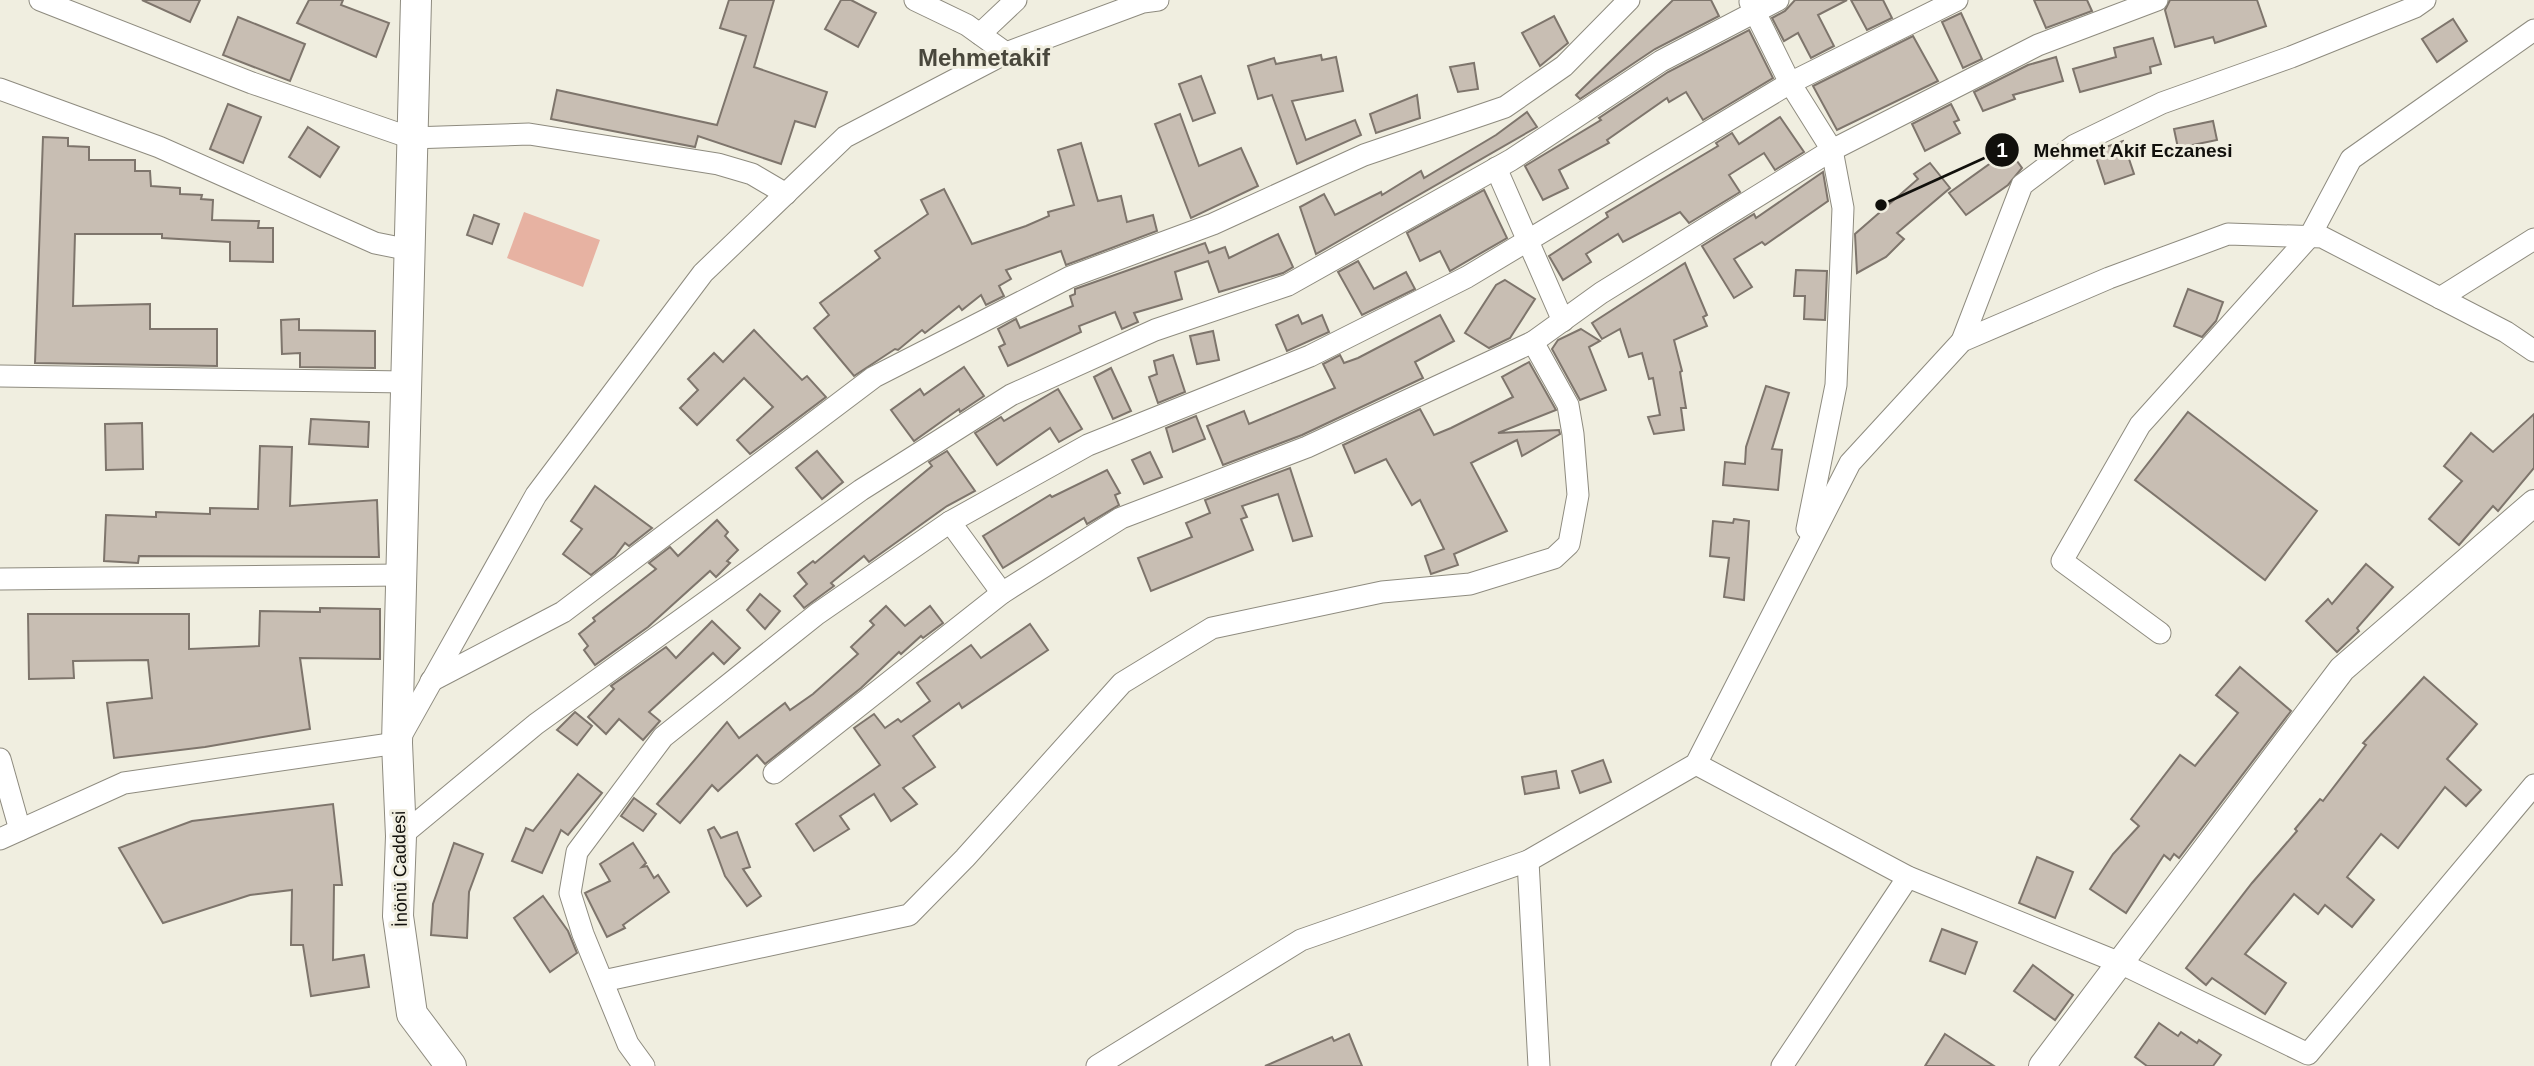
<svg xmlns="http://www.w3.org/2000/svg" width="2534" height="1066" viewBox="0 0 2534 1066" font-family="Helvetica,sans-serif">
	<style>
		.green { fill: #e7b2a2 }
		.building { fill: #c8beb3; stroke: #7e756c; stroke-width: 2 }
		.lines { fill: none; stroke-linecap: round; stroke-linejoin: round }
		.minor-casing { stroke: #8e8b7f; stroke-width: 23 }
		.tertiary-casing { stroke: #8e8b7f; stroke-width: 28 }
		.secondary-casing { stroke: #8e8b7f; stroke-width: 32 }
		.minor { stroke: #fff; stroke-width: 21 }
		.tertiary { stroke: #fff; stroke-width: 26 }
		.secondary { stroke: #fff; stroke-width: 30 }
		.labels { text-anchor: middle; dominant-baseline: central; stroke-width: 6; stroke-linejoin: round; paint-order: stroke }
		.street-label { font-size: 18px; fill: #11100c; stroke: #f0eee0 }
		.district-label { font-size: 24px; font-weight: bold; fill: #49473c; stroke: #f0eee0 }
		.leader { fill: none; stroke: #11100c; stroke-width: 2.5 }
		.callout-dot { fill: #11100c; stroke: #f0eee0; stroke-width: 2.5 }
		.mark-label { font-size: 21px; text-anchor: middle; font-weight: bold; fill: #fff }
		.callout-label { font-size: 19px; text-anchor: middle; font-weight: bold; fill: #11100c; stroke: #f0eee0; stroke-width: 6; stroke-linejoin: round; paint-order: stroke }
	</style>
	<rect width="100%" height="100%" fill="#f0eee0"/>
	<polygon class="green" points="524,212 600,240 583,287 507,258"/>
	<g class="building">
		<polygon points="142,0 200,0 190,22"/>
		<polygon points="309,0 343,0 341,5 389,23 376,57 297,23"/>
		<polygon points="729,0 774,0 754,67 827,92 815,127 795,121 781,164 698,136 695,147 551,119 557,90 717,125 746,36 720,28"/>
		<polygon points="841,0 851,0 876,13 858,47 825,29"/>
		<polygon points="1673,0 1711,0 1719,16 1655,49 1580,99 1576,95"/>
		<polygon points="1795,0 1847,0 1818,15 1834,46 1811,58 1798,33 1784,41 1772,18 1785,11"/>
		<polygon points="1851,0 1883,0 1892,18 1867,30"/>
		<polygon points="2034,0 2087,0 2092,11 2046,28"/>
		<polygon points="2170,0 2257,0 2266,26 2215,43 2213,37 2175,47 2165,10"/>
		<polygon points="1961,13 1982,59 1963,68 1942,22"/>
		<polygon points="1554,16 1568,43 1540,66 1522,33"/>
		<polygon points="238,17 305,44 290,81 223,55"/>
		<polygon points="2453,19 2467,41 2437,62 2422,39"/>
		<polygon points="1749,30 1773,78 1703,120 1686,92 1669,102 1667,98 1607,140 1609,143 1559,170 1568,188 1543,200 1525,166 1601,120 1599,118 1668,72"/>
		<polygon points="1913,36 1938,81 1837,130 1813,86"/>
		<polygon points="2153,38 2161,64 2150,67 2151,73 2080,92 2073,69 2116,57 2114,48"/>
		<polygon points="1321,55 1322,60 1336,57 1343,91 1292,101 1306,140 1355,120 1361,135 1297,164 1272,95 1258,99 1248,66 1274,58 1276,64"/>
		<polygon points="2056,57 2063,81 2013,95 2015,99 1983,111 1974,92 2028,65"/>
		<polygon points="1474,63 1478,89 1458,92 1450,67"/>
		<polygon points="1201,76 1215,113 1193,121 1179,84"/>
		<polygon points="1417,95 1420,118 1376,133 1370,114"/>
		<polygon points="228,104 261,117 243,163 210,149"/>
		<polygon points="1951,104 1959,120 1954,122 1960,133 1925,151 1912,124"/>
		<polygon points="1527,112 1537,127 1316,254 1300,207 1324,194 1335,215 1381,192 1382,195 1421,171 1424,178 1496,135"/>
		<polygon points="1180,114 1199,166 1241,148 1258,186 1191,218 1155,124"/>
		<polygon points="1780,117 1804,152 1775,170 1764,153 1729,175 1740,192 1689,223 1680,212 1623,242 1618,234 1586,254 1591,262 1563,280 1549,256 1608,217 1606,213 1718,146 1716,143 1732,133 1739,144"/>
		<polygon points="2213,121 2217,140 2178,148 2174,129"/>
		<polygon points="308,127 339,147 320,177 289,157"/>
		<polygon points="43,137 68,138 68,146 89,147 89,160 135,160 135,171 150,171 151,186 180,188 180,194 202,195 201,199 213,200 212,220 259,221 258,228 273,228 273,262 230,261 230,242 162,238 162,234 75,234 73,306 150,304 150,329 217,329 217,366 35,363"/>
		<polygon points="2123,141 2134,174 2105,184 2094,151"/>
		<polygon points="1081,143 1098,201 1121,196 1127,222 1153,215 1157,231 1066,265 1061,251 1006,270 1011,279 999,286 1004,296 986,305 981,295 962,310 959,306 925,333 922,330 898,350 895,349 854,376 814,328 829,315 820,303 880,258 875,251 928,214 921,200 944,189 972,244 1026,226 1049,216 1048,212 1074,205 1058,150"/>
		<polygon points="2009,150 2022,168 2008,185 1966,215 1949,193"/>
		<polygon points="1930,163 1950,188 1897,233 1904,239 1886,257 1857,273 1855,234 1918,179 1914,174"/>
		<polygon points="1823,172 1828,201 1765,245 1762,242 1734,259 1752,287 1734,298 1702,246 1754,214 1756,218"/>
		<polygon points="1484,190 1507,238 1450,271 1440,251 1420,261 1407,233"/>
		<polygon points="474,215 499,224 492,244 467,235"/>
		<polygon points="1278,234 1293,267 1283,273 1219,292 1208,261 1175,272 1182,299 1134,313 1138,322 1122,329 1115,312 1079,326 1081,332 1008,366 999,347 1005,344 998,329 1016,319 1020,328 1073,306 1070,296 1075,294 1075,289 1205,243 1209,253 1225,247 1229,258"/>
		<polygon points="1358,261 1374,289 1406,272 1415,289 1362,315 1338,272"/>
		<polygon points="1685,263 1707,315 1703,317 1707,326 1674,340 1682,371 1680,372 1686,408 1681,408 1684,430 1654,434 1648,417 1660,415 1653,378 1649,379 1642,353 1629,357 1620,329 1602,339 1592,323"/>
		<polygon points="1796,270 1827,271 1825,320 1804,319 1805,296 1794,296"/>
		<polygon points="1505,280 1535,299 1510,338 1489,348 1465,333 1496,285"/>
		<polygon points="2188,289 2223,302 2216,321 2202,337 2174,326"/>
		<polygon points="1298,315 1302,324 1322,315 1329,332 1287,351 1276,325"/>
		<polygon points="1440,315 1454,341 1415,362 1423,378 1302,435 1223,465 1207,426 1244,411 1249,424 1335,388 1323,364 1340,355 1344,363 1358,358"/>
		<polygon points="299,319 299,330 375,331 375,368 300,367 300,353 282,354 281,320"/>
		<polygon points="1581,329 1600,341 1589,347 1606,390 1580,400 1552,349 1558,340"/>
		<polygon points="754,330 802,380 807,376 826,397 750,454 737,440 773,407 744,378 697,425 680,408 698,390 688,379 714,353 723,362"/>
		<polygon points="1213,331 1219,360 1197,364 1190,336"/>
		<polygon points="1173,355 1185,392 1158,403 1149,377 1157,374 1154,361"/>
		<polygon points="1529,362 1556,410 1498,433 1559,430 1560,434 1522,456 1517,440 1471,463 1507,531 1454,554 1458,565 1431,574 1425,556 1444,549 1420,500 1412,505 1386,459 1355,473 1343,445 1420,409 1434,435 1451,428 1513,397 1502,377"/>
		<polygon points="964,367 984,396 960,412 959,409 914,441 891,410 920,389 924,395"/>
		<polygon points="1111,368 1131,411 1113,419 1094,377"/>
		<polygon points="1766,386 1789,393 1772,449 1782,450 1778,490 1723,485 1725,462 1745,464 1746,447"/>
		<polygon points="1058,389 1082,429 1059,442 1050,428 997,465 975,433 1001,417 1004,421"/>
		<polygon points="2188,412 2317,511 2265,580 2135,480"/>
		<polygon points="2534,414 2534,468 2498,511 2493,506 2459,545 2429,519 2462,481 2444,466 2471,433 2493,452"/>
		<polygon points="1196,416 1205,439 1173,452 1166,428"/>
		<polygon points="311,419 369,422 368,447 309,444"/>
		<polygon points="142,423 143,469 106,470 105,424"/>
		<polygon points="260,446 292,447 290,506 377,500 379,557 139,556 138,563 104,561 106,515 156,517 156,512 210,514 210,508 258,509"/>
		<polygon points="817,451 843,482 822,499 796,468"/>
		<polygon points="947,451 975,491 947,506 869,562 864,556 831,583 834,586 804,608 794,596 807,584 798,573 813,561 815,563 932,466 929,462"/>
		<polygon points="1150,452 1162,477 1144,484 1132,460"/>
		<polygon points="1290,468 1312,536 1293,541 1278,494 1242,506 1247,517 1241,519 1253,550 1151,591 1138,558 1192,537 1186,523 1210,513 1205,500"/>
		<polygon points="1107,470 1120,493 1115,495 1119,505 1087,524 1084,518 1003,568 983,536 1050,495 1052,497"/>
		<polygon points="595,486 652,528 629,546 625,543 615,556 591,575 563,554 582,529 571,521"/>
		<polygon points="1734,519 1749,521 1744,600 1724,597 1729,558 1710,556 1713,521 1733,523"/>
		<polygon points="717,520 728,532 725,536 738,550 727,561 730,563 716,577 710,571 648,627 595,665 584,650 588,646 579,634 595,621 593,618 656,569 649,563 670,547 678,556"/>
		<polygon points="2366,564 2393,587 2357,628 2359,631 2337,652 2306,621 2328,599 2332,604"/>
		<polygon points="760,594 780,611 765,629 747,610"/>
		<polygon points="886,606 905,626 930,606 943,623 923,638 921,636 901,654 899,652 861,688 765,764 757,755 718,791 712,785 680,823 657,804 727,722 739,738 785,703 790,710 813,694 858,654 851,647 874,625 870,621"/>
		<polygon points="320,608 380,609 380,659 300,658 310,729 205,747 114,758 107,703 152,698 148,660 73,661 74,678 29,679 28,614 189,614 189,649 259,646 260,611 320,612"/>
		<polygon points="712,621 740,648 724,664 713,653 649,712 660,721 643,740 619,719 606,734 588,717 614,689 611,686 666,647 676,658"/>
		<polygon points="1030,624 1048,650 962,708 959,703 913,736 935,767 903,788 917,804 891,821 874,794 840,816 849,829 814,851 796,824 880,765 854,728 874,714 885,728 898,719 901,722 930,701 917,683 971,645 981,658"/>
		<polygon points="2240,667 2291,711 2179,858 2174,854 2170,860 2164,855 2126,913 2090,889 2113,854 2139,826 2131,819 2180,755 2195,766 2238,713 2216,695"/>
		<polygon points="2424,677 2477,724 2447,759 2481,790 2466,806 2445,787 2398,848 2381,834 2347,877 2374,900 2352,927 2325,905 2318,914 2294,894 2245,954 2286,983 2265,1014 2212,978 2206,985 2186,968 2252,883 2297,831 2295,829 2320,799 2323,801 2366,745 2363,743"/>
		<polygon points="575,712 592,726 577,745 557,730"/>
		<polygon points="1603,760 1611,782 1580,793 1572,771"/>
		<polygon points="1556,771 1559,788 1525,794 1522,777"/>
		<polygon points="578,774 602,793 568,835 561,830 542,873 512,861 526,828 533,831"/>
		<polygon points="634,798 656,814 643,831 621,816"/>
		<polygon points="333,804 342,885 334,885 333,960 364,955 369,987 311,996 303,945 291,945 292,890 250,895 163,923 119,848 192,821"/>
		<polygon points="714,827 721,838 737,832 750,867 743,869 761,896 747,906 725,876 708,830"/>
		<polygon points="454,843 483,854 469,892 467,938 431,935 433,904"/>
		<polygon points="633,843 646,863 642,867 647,866 654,878 658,875 669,892 623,925 625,928 607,937 585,893 610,881 600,864"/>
		<polygon points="2037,857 2073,872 2055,918 2019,903"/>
		<polygon points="543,896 568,931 577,953 550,972 514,918"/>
		<polygon points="1942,929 1977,942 1965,974 1930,961"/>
		<polygon points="2033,965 2073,995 2055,1020 2014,991"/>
		<polygon points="2159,1023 2178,1036 2181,1032 2197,1043 2199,1040 2221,1055 2213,1066 2147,1066 2135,1057"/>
		<polygon points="1349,1034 1362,1066 1265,1066 1332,1037 1334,1041"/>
		<polygon points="1945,1034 1994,1066 1925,1066"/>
	</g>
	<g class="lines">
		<defs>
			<g id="minor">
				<polyline points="40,0 252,83 411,138 529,134 718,164 752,174 786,194"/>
				<polyline points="915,0 967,25 1006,53"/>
				<polyline points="1750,2 1790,83 1832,150 1843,208 1836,385 1807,529"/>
				<polyline points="980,34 1016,0"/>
				<polyline points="0,89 159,147 375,243 410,250"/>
				<polyline points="1496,168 1563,321"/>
				<polyline points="2440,298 2534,239"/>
				<polyline points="1962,341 2022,185 2075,145 2162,103 2291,57 2415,7 2425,0"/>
				<polyline points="0,376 406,382"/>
				<polyline points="950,522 1002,593"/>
				<polyline points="0,579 401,575"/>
				<polyline points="2160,633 2062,561 2140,425 2310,236 2351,159 2534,30"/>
				<polyline points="431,681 563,612 874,377 1070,277 1213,224 1364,155 1505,107 1564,66 1629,0"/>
				<polyline points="0,759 20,830"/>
				<polyline points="1696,764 1908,877 2120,963 2308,1054 2534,785"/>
				<polyline points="774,773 1002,593 1121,518 1307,447 1533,342 1601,293 1832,150 2038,45 2157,0"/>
				<polyline points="401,836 536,724 861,490 1011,395 1155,330 1288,285 1511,160 1661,61 1778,0"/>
				<polyline points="0,839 124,783 397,743 536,495 703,273 845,137 1006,53 1143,2 1158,0"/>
				<polyline points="1528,861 1539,1066"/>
				<polyline points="603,981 909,915 965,858 1122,683 1212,628 1382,592 1470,584 1554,558 1569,544 1578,495 1573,434 1568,405 1533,342"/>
				<polyline points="644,1066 628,1044 583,934 570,893 577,852 663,737 817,614 950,522 1088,445 1310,356 1467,277 1790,83 1957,0"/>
				<polyline points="1097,1066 1301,940 1528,861 1696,764 1850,463 1962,341 2109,278 2228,234 2322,237 2506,332 2534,351"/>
				<polyline points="1782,1066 1908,877"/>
			</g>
			<polyline id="tertiary" points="2042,1066 2342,669 2534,503"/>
			<polyline id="secondary" points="416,0 397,743 401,836 398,916 412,1014 451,1066"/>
		</defs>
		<use href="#minor" class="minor-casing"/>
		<use href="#tertiary" class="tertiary-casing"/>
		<use href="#secondary" class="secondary-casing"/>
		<use href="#minor" class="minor"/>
		<use href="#tertiary" class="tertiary"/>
		<use href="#secondary" class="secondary"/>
	</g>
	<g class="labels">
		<g class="street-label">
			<text transform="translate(400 869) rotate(-91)">İnönü Caddesi</text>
		</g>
		<g class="district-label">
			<text x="984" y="57">Mehmetakif</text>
		</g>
	</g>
	<path class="leader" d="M1881 205L2002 150"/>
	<g class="callout-dot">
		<circle cx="1881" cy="205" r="7"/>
		<circle cx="2002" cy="150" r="18"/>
	</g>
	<g class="mark-label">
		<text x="2002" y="157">1</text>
	</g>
	<g class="callout-label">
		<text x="2133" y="157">Mehmet Akif Eczanesi</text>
	</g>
</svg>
